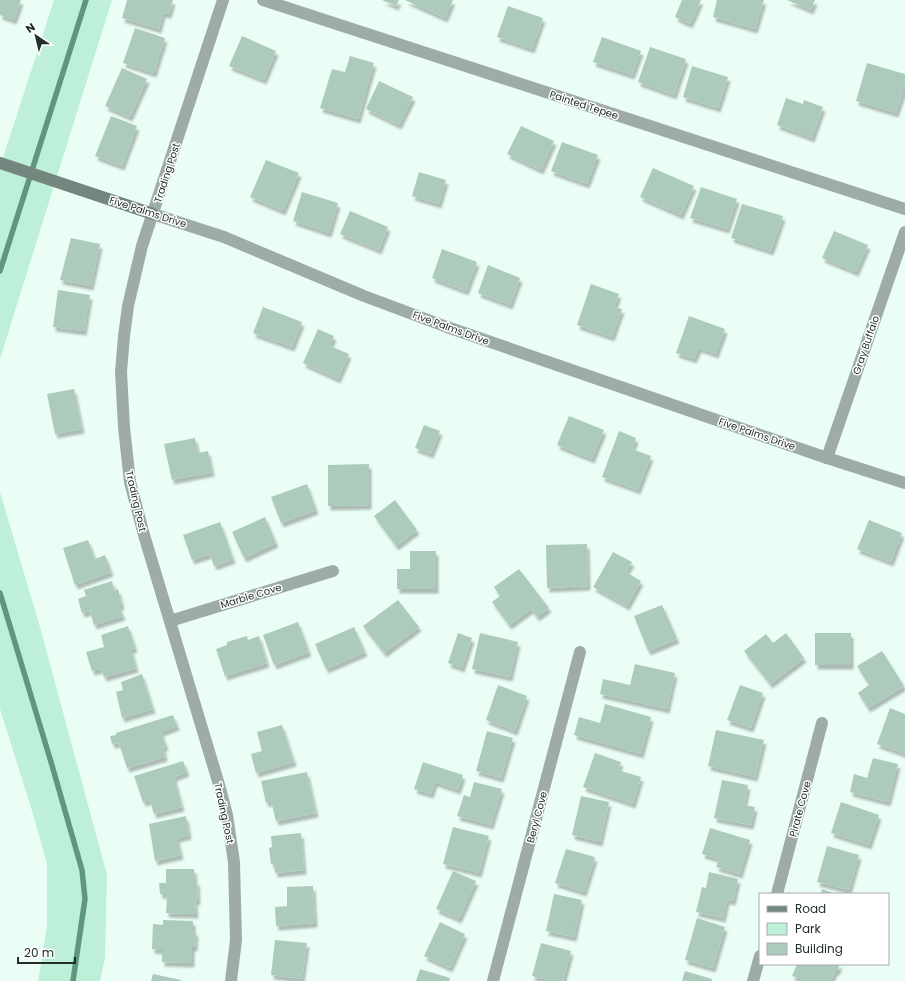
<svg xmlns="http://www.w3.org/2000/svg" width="905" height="981" viewBox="0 0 905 981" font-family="Poppins,sans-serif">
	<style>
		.green { fill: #bef0d9 }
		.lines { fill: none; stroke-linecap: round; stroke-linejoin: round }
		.stream { stroke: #5e967e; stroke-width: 5.5 }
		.building { fill: #accbbc; filter: url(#shadow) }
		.street { stroke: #9faca6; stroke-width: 12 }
		.secondary { stroke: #74877e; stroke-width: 12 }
		.labels { text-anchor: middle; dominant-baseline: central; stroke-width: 3; stroke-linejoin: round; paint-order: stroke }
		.street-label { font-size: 10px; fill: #222e29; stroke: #fff }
	</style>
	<defs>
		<filter id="shadow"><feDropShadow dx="2.5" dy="4.5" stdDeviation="1" flood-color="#0004"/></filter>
	</defs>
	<rect width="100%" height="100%" fill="#ebfef5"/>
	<g class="green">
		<polygon points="54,0 112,0 0,359 0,167"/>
		<polygon points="0,492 40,627 107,875 105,958 100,981 38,981 47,927 47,864 33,814 0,709"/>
	</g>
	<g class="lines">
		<g class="stream">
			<polyline points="0,271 86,0"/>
			<polyline points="0,593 51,762 82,870 85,899 73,981"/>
		</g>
	</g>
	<g class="building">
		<polygon points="0,0 21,0 14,20 0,15"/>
		<polygon points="127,0 173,0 169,14 163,13 159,29 122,18"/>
		<polygon points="382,0 399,0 396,6"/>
		<polygon points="405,0 453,0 445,18"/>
		<polygon points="682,0 701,0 690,24 675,17"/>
		<polygon points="717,0 764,0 755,29 713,17"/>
		<polygon points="787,0 815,0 811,10"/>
		<polygon points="508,6 543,18 532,49 497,37"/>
		<polygon points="135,28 165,38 154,73 123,63"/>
		<polygon points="242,36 276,51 264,80 229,66"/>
		<polygon points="602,37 641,51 632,75 593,62"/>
		<polygon points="650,47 686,59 674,95 638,82"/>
		<polygon points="350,56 374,63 358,119 320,108 332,69 345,72"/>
		<polygon points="867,63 905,74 905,92 903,92 896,113 856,101"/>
		<polygon points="692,66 728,77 718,108 683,97"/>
		<polygon points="122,68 147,79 130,117 105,106"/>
		<polygon points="379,81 413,97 399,125 366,109"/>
		<polygon points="786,98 803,104 804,100 823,107 812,138 777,125"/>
		<polygon points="111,116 137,126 122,166 95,156"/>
		<polygon points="521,126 554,141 541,170 507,154"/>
		<polygon points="562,142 598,155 587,184 551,171"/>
		<polygon points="266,160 299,173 283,211 250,197"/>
		<polygon points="653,168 694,186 681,215 640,197"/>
		<polygon points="419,172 446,180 439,204 412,196"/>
		<polygon points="701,187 737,199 727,229 690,218"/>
		<polygon points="302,192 338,203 329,233 293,221"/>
		<polygon points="742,204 783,216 771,251 731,238"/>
		<polygon points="350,211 388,227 379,250 340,234"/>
		<polygon points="834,231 868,245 856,272 822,258"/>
		<polygon points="71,238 100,244 91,286 60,280"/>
		<polygon points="442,249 477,262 466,291 432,278"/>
		<polygon points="488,265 520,278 510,305 478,293"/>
		<polygon points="591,284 619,294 614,307 622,309 612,337 577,325"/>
		<polygon points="58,290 90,295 84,331 53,327"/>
		<polygon points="263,307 302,322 292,347 253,333"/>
		<polygon points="689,316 725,329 716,354 699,348 694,359 676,353"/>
		<polygon points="318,329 334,336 330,346 349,354 338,379 303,363"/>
		<polygon points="74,389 82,429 55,434 47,394"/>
		<polygon points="569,416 604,430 592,459 557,445"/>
		<polygon points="424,425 440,431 431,454 415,448"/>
		<polygon points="619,431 636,438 632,449 651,456 638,490 602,477"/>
		<polygon points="195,438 198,453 208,451 212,472 172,480 164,444"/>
		<polygon points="369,464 369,505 328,506 328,465"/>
		<polygon points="307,484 316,510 281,523 271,497"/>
		<polygon points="395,500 417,530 396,546 374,516"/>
		<polygon points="265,517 276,543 244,558 232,532"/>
		<polygon points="869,520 902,533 891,562 857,549"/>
		<polygon points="220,522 233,559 214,566 210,554 192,560 183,535"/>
		<polygon points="88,540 95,559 105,555 111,572 75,585 63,548"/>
		<polygon points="587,544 588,586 547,588 546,545"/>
		<polygon points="410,551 436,551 436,589 397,589 397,569 410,569"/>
		<polygon points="613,552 632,562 626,572 641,581 627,606 593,587"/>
		<polygon points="519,569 549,608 537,617 531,609 509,625 492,602 500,596 494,587"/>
		<polygon points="112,581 114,590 118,589 122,605 119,606 123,616 94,625 90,611 82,613 78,599 86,596 84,590"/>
		<polygon points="398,600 419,627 384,653 363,626"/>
		<polygon points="662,605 677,639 648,651 634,616"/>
		<polygon points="298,622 309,652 274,665 263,635"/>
		<polygon points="128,626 135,648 131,649 136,668 104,677 101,669 92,671 86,652 104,647 101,635"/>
		<polygon points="354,627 365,652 326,669 315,644"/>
		<polygon points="458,633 472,638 462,668 448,663"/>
		<polygon points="480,633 518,642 510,677 472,669"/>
		<polygon points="786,633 804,658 770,684 744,651 766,634 773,643"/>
		<rect x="815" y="633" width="36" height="32"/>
		<polygon points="247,636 248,640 259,636 267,663 225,676 216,649 227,645 227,642"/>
		<polygon points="882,651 904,686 868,708 858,693 869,685 857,666"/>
		<polygon points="635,664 675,673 667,709 600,694 603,679 630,685"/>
		<polygon points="142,674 153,709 122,718 116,692 123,690 121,682"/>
		<polygon points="498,685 527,696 515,731 486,720"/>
		<polygon points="740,685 763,693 751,728 727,720"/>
		<polygon points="605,704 651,717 641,754 574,735 579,717 600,723"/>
		<polygon points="890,708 905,714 905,754 877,744"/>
		<polygon points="173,715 177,726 161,732 166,746 163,747 165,757 127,768 119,743 112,744 110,736 116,735 116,733"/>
		<polygon points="282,725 294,762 256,773 251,754 262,751 257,732"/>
		<polygon points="716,730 764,740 755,777 708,766"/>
		<polygon points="487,731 513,738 501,778 476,771"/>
		<polygon points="595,753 621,762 618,770 641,777 633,804 583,787"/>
		<polygon points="873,758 898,764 888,802 850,792 854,774 867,778"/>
		<polygon points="183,761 187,772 174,777 182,807 154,814 150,800 143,802 134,776"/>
		<polygon points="423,762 463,775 458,790 435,782 431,794 414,789"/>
		<polygon points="307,772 316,813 276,821 271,801 266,803 261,781"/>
		<polygon points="722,780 748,785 744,805 755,807 751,825 714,818"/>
		<polygon points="474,782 502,789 491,825 457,816 464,795 470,797"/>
		<polygon points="581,796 609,802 600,842 572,835"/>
		<polygon points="841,802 879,815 869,845 831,833"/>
		<polygon points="186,816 189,835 177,838 181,855 155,861 149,824"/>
		<polygon points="453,827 489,836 479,873 443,864"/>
		<polygon points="710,828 750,840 740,874 716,867 719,859 702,854"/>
		<polygon points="301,833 304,870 275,873 274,864 271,864 269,848 272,847 271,836"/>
		<polygon points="827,846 859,855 849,890 817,882"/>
		<polygon points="566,849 595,857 584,892 555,883"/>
		<polygon points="166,869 194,869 195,881 197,881 198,900 195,901 196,914 166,913 167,894 160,894 159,883 166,883"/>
		<polygon points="453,871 476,881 459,919 436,909"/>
		<polygon points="709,872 738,879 733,901 727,900 723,918 696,912 702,887 706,888"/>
		<polygon points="313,886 315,923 276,926 275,907 287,906 287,887"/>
		<polygon points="822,889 836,894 821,894"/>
		<polygon points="554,894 582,900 574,937 546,931"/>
		<polygon points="697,918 725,927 713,968 685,960"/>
		<polygon points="163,920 193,921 193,931 196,932 195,947 192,947 192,963 162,962 162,950 152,949 153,924 163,925"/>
		<polygon points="440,922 465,934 450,968 424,956"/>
		<polygon points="275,940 307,943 302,979 271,975"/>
		<polygon points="541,943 571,951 563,981 552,981 532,976"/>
		<polygon points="797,964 840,964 837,971 835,971 831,981 807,981 792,976"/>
		<polygon points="420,969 450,978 449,981 416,981"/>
		<polygon points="685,971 712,979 712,981 682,981"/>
		<polygon points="153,974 181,980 181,981 151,981"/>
	</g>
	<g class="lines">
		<g class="street">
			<polyline points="223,0 142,246 128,306 124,336 121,372 124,427 130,482 144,535 220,788 227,815 234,862 236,940 231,981"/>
			<polyline points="263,0 905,209"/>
			<polyline points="153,214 224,237 364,296 447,327 827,458 905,483"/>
			<polyline points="827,458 905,232"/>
			<polyline points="170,621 333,571"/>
			<polyline points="777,894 822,723"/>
			<polyline points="493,981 580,652"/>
			<polyline points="753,981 760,956"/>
		</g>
		<polyline class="secondary" points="0,163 153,214"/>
	</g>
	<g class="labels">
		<g class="street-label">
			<text transform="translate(584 105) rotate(18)">Painted Tepee</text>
			<text transform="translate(167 173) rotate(-72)">Trading Post</text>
			<text transform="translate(148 212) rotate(18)">Five Palms Drive</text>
			<text transform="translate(451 328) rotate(20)">Five Palms Drive</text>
			<text transform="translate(866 345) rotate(-71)">Gray Buffalo</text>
			<text transform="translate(757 434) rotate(19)">Five Palms Drive</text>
			<text transform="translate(136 501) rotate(77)">Trading Post</text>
			<text transform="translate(251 596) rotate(-17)">Marble Cove</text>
			<text transform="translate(800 809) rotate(-75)">Pirate Cove</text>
			<text transform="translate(224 813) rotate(78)">Trading Post</text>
			<text transform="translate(537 817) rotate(-75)">Beryl Cove</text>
		</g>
	</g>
	<rect x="759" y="893" width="130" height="72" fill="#ffffff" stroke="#a7aba9"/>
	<rect x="767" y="906" width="20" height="6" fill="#74877e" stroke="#a7aba9"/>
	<text x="795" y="913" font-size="12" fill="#222e29">Road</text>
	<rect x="767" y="923" width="20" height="12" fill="#bef0d9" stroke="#a7aba9"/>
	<text x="795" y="933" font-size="12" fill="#222e29">Park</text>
	<rect x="767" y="943" width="20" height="12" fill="#accbbc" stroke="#a7aba9"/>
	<text x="795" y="953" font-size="12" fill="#222e29">Building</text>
	<g transform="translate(36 36) rotate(325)" stroke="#ffffff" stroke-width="3" paint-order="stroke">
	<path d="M0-3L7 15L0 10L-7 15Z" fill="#222e29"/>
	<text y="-6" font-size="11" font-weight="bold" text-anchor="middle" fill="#222e29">N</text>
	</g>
	<path d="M18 957v6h57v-6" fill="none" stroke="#222e29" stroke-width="2"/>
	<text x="24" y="957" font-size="12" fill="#222e29" stroke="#ffffff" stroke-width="3" paint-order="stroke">20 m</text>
</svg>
